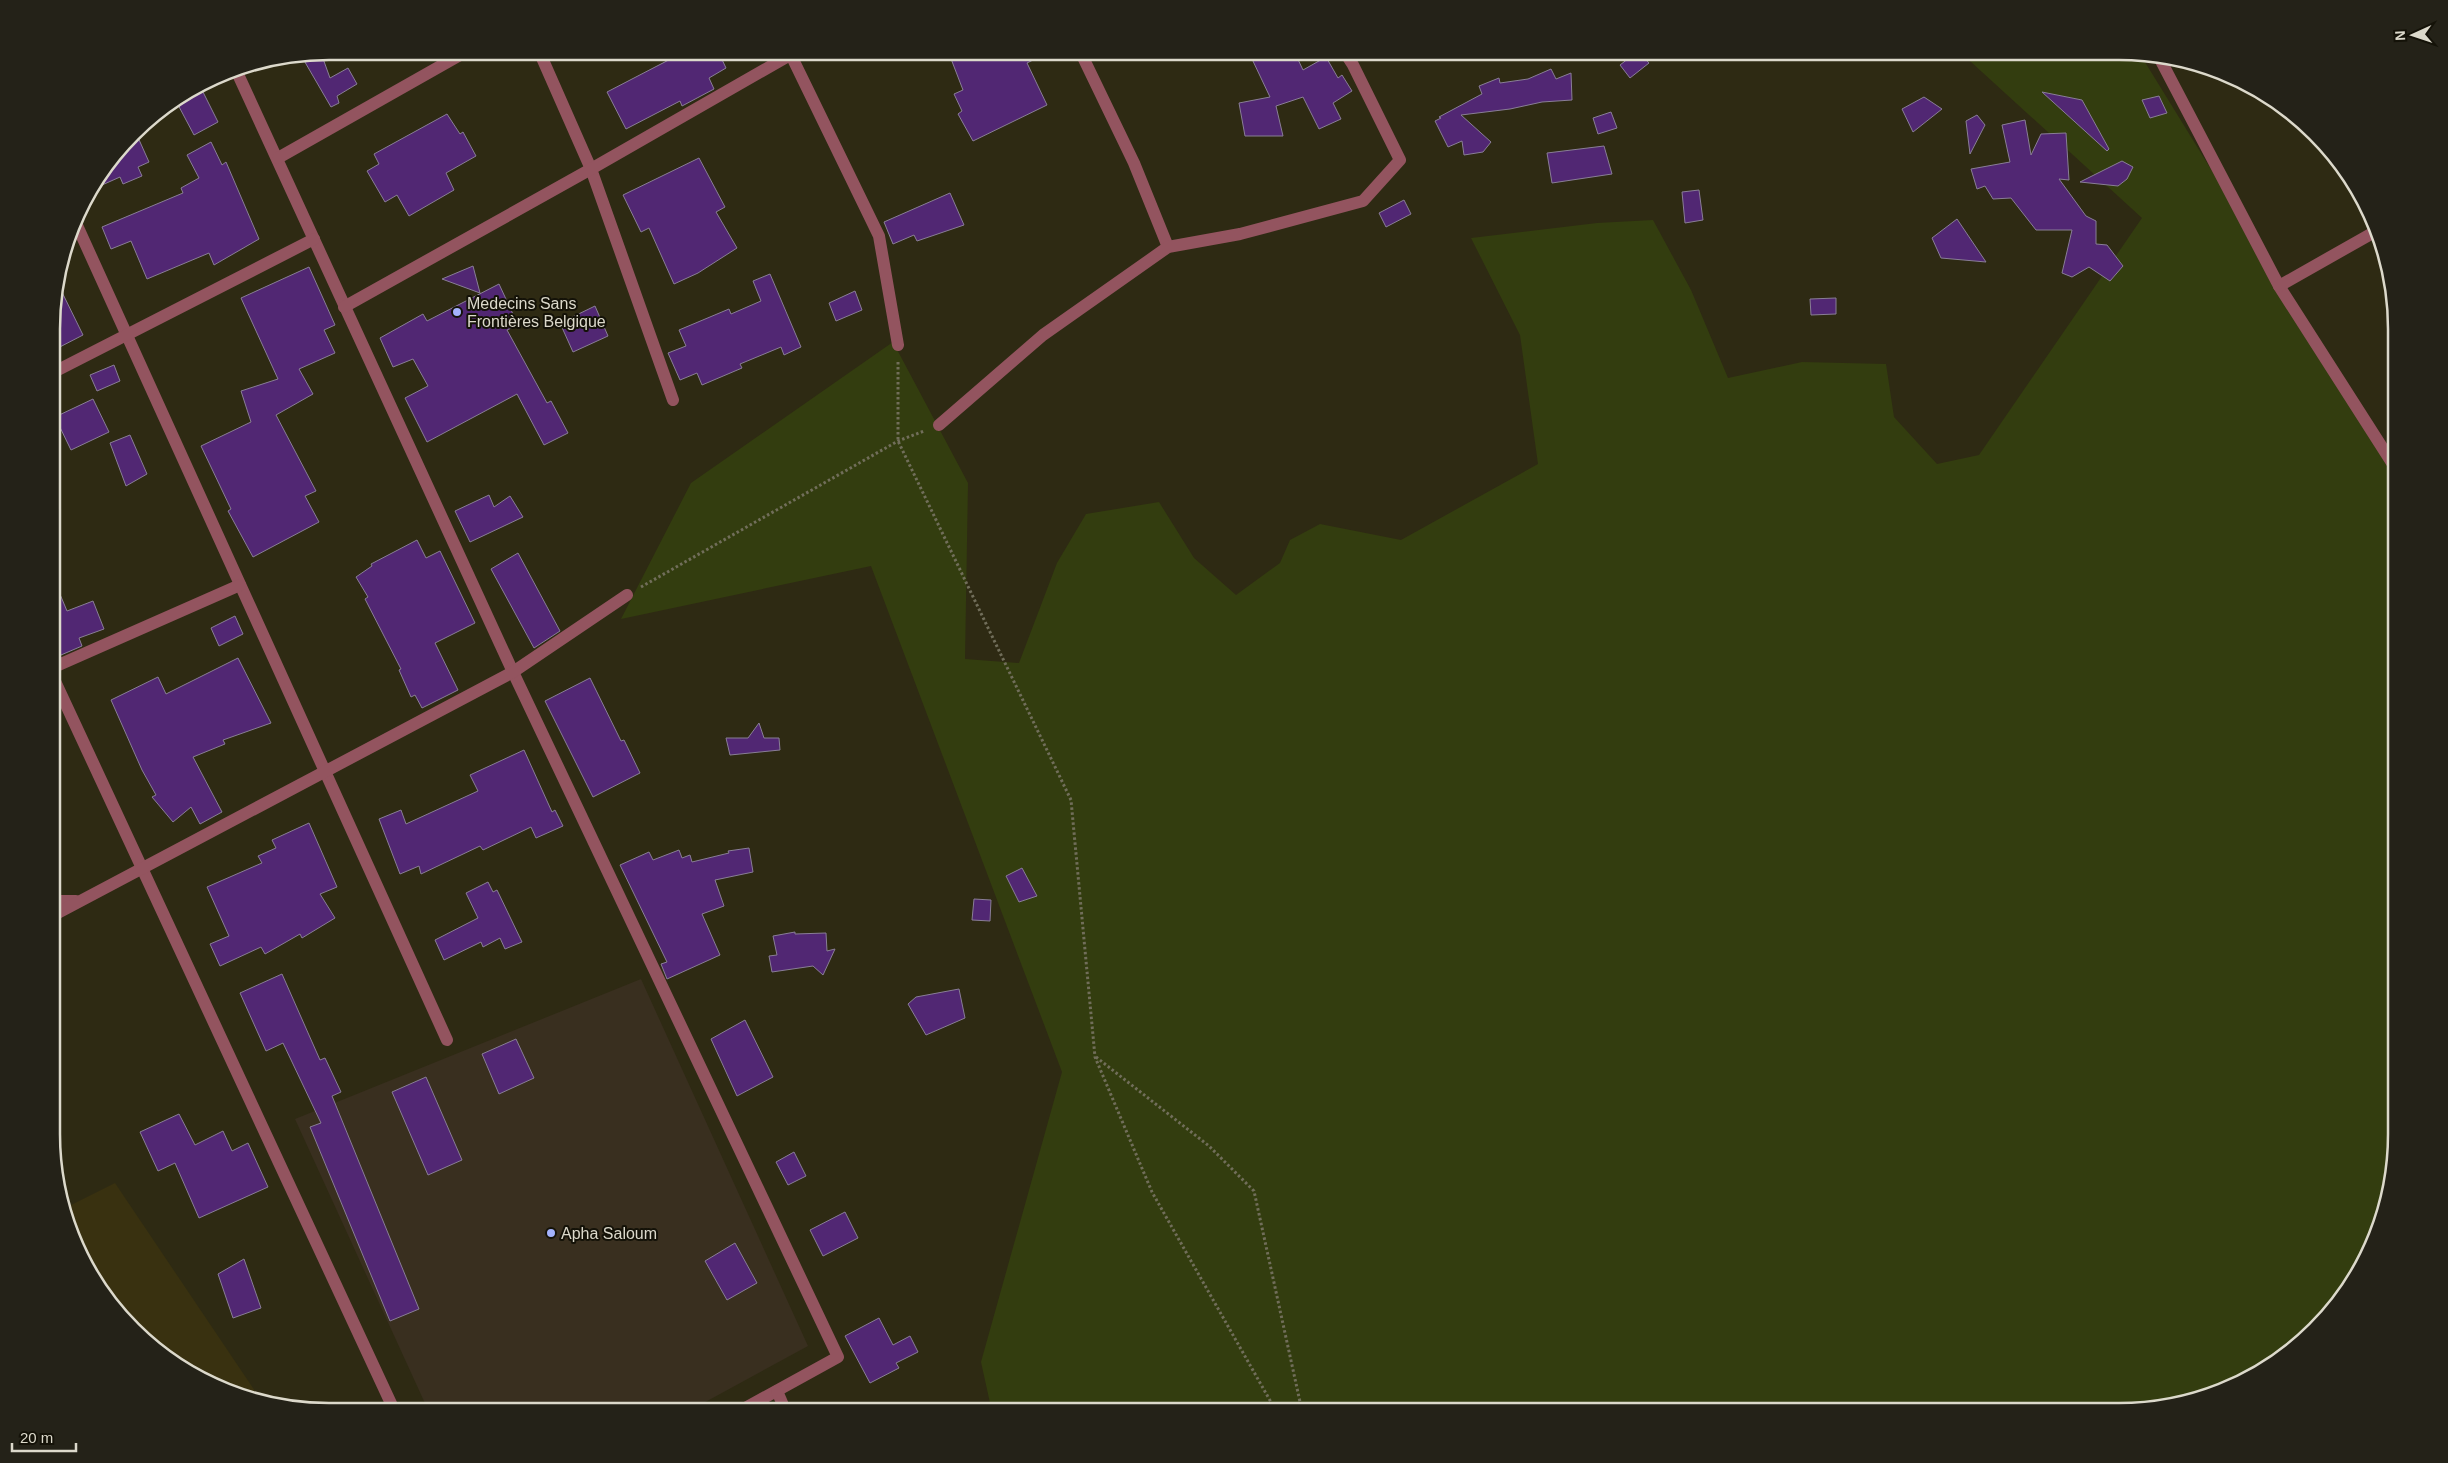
<svg xmlns="http://www.w3.org/2000/svg" width="2448" height="1463" viewBox="0 0 2448 1463" font-family="Helvetica,sans-serif">
	<style>
		.education { fill: #392f1f }
		.green { fill: #333d0f }
		.sand { fill: #393110 }
		.building { fill: #512773; stroke: #897e96 }
		.lines { fill: none; stroke-linecap: round; stroke-linejoin: round }
		.path { stroke: #716e5a; stroke-width: 3; stroke-dasharray: 2.5 2.5; stroke-linecap: butt }
		.minor { stroke: #93545f; stroke-width: 12 }
		.poi-dot { fill: #a4b2fc; stroke: #141208; stroke-width: 2 }
		.labels { text-anchor: middle; dominant-baseline: central; stroke-width: 4; stroke-linejoin: round; paint-order: stroke }
		.poi-label { font-size: 16px; fill: #dcd9cb; stroke: #141208; text-anchor: start }
		.rim { fill: none; stroke: #dcd9cb; stroke-width: 2.5 }
	</style>
	<rect width="100%" height="100%" fill="#2e2a13"/>
	<polygon class="education" points="641,979 808,1346 687,1412 429,1412 295,1119"/>
	<path class="green" d="M1959 51H2120L2140 54 2396 470V1152C2392 1175 2389 1201 2382 1223 2359 1298 2283 1374 2208 1397 2186 1404 2160 1407 2137 1411L992 1412 981 1362 1062 1072 871 566 621 619 691 483 893 342 968 483 965 659 1019 663 1057 563 1086 514 1159 502 1194 558 1236 595 1280 563 1290 540 1320 524 1401 540 1538 464 1520 335 1471 238 1597 223 1653 220 1691 290 1728 378 1802 362 1886 364 1894 417 1937 464 1979 455 2142 218Z"/>
	<polygon class="sand" points="115,1183 263,1403 190,1374 133,1331 98,1288 66,1224 63,1209"/>
	<g class="building">
		<polygon points="686,51 718,51 726,68 709,78 714,89 682,106 680,101 626,129 607,92"/>
		<polygon points="948,51 1051,51 1027,63 1047,105 973,141 958,114 962,111 954,94 963,90"/>
		<polygon points="1255,51 1294,51 1303,70 1326,57 1338,78 1342,75 1352,91 1333,103 1341,119 1319,129 1303,97 1276,106 1283,136 1245,136 1239,103 1270,97 1252,59 1258,56"/>
		<polygon points="1638,51 1649,63 1630,78 1620,65"/>
		<polygon points="321,53 330,78 348,68 357,84 337,96 339,103 331,107 302,57"/>
		<polygon points="1551,69 1556,79 1571,73 1572,100 1542,102 1510,109 1461,115 1491,142 1483,152 1464,155 1462,141 1448,147 1435,121 1441,118 1439,117 1482,94 1479,86 1499,78 1500,83 1528,79"/>
		<polygon points="200,86 218,122 194,135 176,101"/>
		<polygon points="2042,92 2082,100 2109,149 2107,151"/>
		<polygon points="2159,96 2167,113 2150,118 2142,100"/>
		<polygon points="1924,97 1942,109 1913,132 1902,109"/>
		<polygon points="1611,112 1617,128 1598,134 1593,118"/>
		<polygon points="447,114 460,134 463,132 476,156 446,173 454,190 409,216 397,195 385,202 367,171 379,164 374,154"/>
		<polygon points="1977,115 1985,125 1970,154 1966,121"/>
		<polygon points="2025,120 2031,155 2041,134 2066,133 2069,180 2059,179 2086,216 2096,221 2096,244 2107,245 2123,266 2110,281 2089,267 2072,277 2062,273 2072,230 2036,230 2011,198 1993,199 1985,186 1977,189 1971,169 2010,162 2002,125"/>
		<polygon points="136,133 149,162 138,167 142,176 123,184 120,177 93,189"/>
		<polygon points="211,142 222,165 226,162 259,239 214,265 209,253 147,279 131,241 111,249 102,227 183,193 181,188 199,178 187,155"/>
		<polygon points="1604,146 1612,174 1552,183 1547,153"/>
		<polygon points="699,158 725,207 716,212 737,248 698,273 674,284 649,228 641,232 623,195"/>
		<polygon points="2122,161 2133,167 2127,179 2118,186 2080,182"/>
		<polygon points="1699,190 1703,220 1685,223 1682,192"/>
		<polygon points="950,193 964,225 917,241 914,235 893,244 884,222"/>
		<polygon points="1404,200 1411,214 1386,227 1379,213"/>
		<polygon points="1957,219 1986,262 1941,258 1932,238"/>
		<polygon points="473,266 480,293 442,279"/>
		<polygon points="309,267 335,325 324,330 335,353 299,369 313,394 276,415 316,491 305,496 319,522 253,557 228,511 231,509 201,446 251,422 241,391 278,379 241,298"/>
		<polygon points="770,274 801,347 784,355 781,347 740,364 742,368 702,385 697,373 680,380 668,353 686,346 679,330 729,309 731,314 761,301 753,281"/>
		<polygon points="57,282 83,335 54,350 54,293"/>
		<polygon points="499,284 518,325 507,330 547,403 551,401 568,433 544,445 517,394 427,442 405,398 428,386 413,359 393,367 380,338 423,314 427,321"/>
		<polygon points="855,291 862,310 836,321 829,303"/>
		<polygon points="1836,298 1836,314 1811,315 1810,299"/>
		<polygon points="595,306 608,336 573,352 560,323"/>
		<polygon points="114,365 120,381 97,391 90,375"/>
		<polygon points="93,399 109,432 71,450 55,417"/>
		<polygon points="130,435 147,474 126,486 110,443"/>
		<polygon points="489,495 494,507 510,496 523,517 470,542 455,511"/>
		<polygon points="417,540 426,558 440,551 475,623 435,643 458,690 422,708 415,695 411,697 399,670 401,669 365,599 368,597 356,577 372,566 371,564"/>
		<polygon points="518,553 560,631 534,648 491,569"/>
		<polygon points="54,580 67,611 93,601 104,629 79,638 82,646 54,658"/>
		<polygon points="235,616 243,634 219,646 211,628"/>
		<polygon points="238,658 271,723 223,740 225,744 193,757 222,812 200,824 191,807 173,822 152,797 156,795 142,770 111,700 158,677 166,694"/>
		<polygon points="590,678 621,741 624,740 640,773 593,797 545,701"/>
		<polygon points="759,723 764,738 779,738 780,750 730,755 726,738 748,738"/>
		<polygon points="524,750 552,812 555,810 563,826 536,838 531,827 483,850 480,846 421,874 419,866 400,874 379,819 401,810 406,824 478,791 470,775"/>
		<polygon points="309,823 337,887 320,894 335,918 302,938 300,934 265,954 261,947 220,966 210,944 229,936 207,887 262,863 258,856 276,848 272,840"/>
		<polygon points="749,848 753,872 715,880 724,906 702,914 720,955 667,979 661,964 667,962 620,865 649,852 653,860 679,850 682,858 690,855 692,862 729,853 728,851"/>
		<polygon points="1022,868 1037,896 1019,902 1006,876"/>
		<polygon points="488,882 493,892 497,890 522,942 505,949 500,938 483,947 481,942 444,960 435,940 478,918 466,893"/>
		<polygon points="974,899 991,900 990,921 972,920"/>
		<polygon points="795,932 795,934 826,933 827,951 835,949 823,975 813,966 772,972 769,956 777,955 773,936"/>
		<polygon points="282,974 320,1060 325,1058 341,1092 332,1096 419,1309 390,1321 310,1127 321,1123 283,1043 266,1051 240,993"/>
		<polygon points="959,989 965,1018 926,1035 908,1004 916,997"/>
		<polygon points="745,1020 773,1077 737,1096 711,1039"/>
		<polygon points="516,1039 534,1078 499,1094 482,1054"/>
		<polygon points="426,1077 462,1160 428,1175 392,1092"/>
		<polygon points="179,1114 195,1145 223,1131 232,1151 248,1143 268,1187 199,1218 175,1163 158,1171 140,1132"/>
		<polygon points="794,1152 806,1176 788,1185 776,1162"/>
		<polygon points="845,1212 858,1238 823,1256 810,1230"/>
		<polygon points="735,1243 757,1283 727,1300 705,1261"/>
		<polygon points="244,1259 261,1308 233,1318 218,1274"/>
		<polygon points="879,1318 893,1345 910,1336 918,1352 896,1363 899,1368 870,1383 845,1336"/>
	</g>
	<g class="lines">
		<g class="path">
			<polyline points="898,362 898,441 1071,800 1095,1057 1152,1192 1276,1411"/>
			<polyline points="641,587 898,441 924,431"/>
			<polyline points="1096,1057 1209,1146 1254,1191 1302,1411"/>
		</g>
		<g class="minor">
			<polyline points="539,51 591,169 673,400"/>
			<polyline points="789,51 879,236 898,345"/>
			<polyline points="1080,51 1134,163 1168,247"/>
			<polyline points="2159,57 2279,286 2396,469"/>
			<polyline points="236,70 513,672 838,1357 738,1412"/>
			<polyline points="278,158 467,51"/>
			<polyline points="75,221 447,1040"/>
			<polyline points="2279,286 2378,230"/>
			<polyline points="344,307 591,169 797,51"/>
			<polyline points="54,372 314,239"/>
			<polyline points="939,425 1043,335 1168,247 1240,234 1363,201 1400,160 1353,65 1344,51"/>
			<polyline points="54,667 240,585"/>
			<polyline points="54,679 395,1412"/>
			<polyline points="54,901 76,901"/>
			<polyline points="54,915 513,672 627,595"/>
			<polyline points="777,1391 786,1412"/>
		</g>
	</g>
	<g class="poi-dot">
		<circle cx="457" cy="312" r="5"/>
		<circle cx="551" cy="1233" r="5"/>
	</g>
	<g class="labels">
		<g class="poi-label">
			<text x="467" y="303">Medecins Sans<tspan x="467" dy="18">Frontières Belgique</tspan></text>
			<text x="561" y="1233">Apha Saloum</text>
		</g>
	</g>
	<path d="M0 0H2448V1463H0ZM329 60H2119A269 269 0 0 1 2388 329V1134A269 269 0 0 1 2119 1403H329A269 269 0 0 1 60 1134V329A269 269 0 0 1 329 60Z" fill="#242218" fill-rule="evenodd"/>
	<path class="rim" d="M329 60H2119A269 269 0 0 1 2388 329V1134A269 269 0 0 1 2119 1403H329A269 269 0 0 1 60 1134V329A269 269 0 0 1 329 60Z"/>
	<g transform="translate(2413 35) rotate(267)" stroke="#141208" stroke-width="4" paint-order="stroke">
	<path d="M0-4L9 19L0 12L-9 19Z" fill="#dcd9cb"/>
	<text y="-8" font-size="14" font-weight="bold" text-anchor="middle" fill="#dcd9cb">N</text>
	</g>
	<path d="M12 1443v8h64v-8" fill="none" stroke="#dcd9cb" stroke-width="2.5"/>
	<text x="20" y="1443" font-size="15" fill="#dcd9cb" stroke="#141208" stroke-width="4" paint-order="stroke">20 m</text>
</svg>
